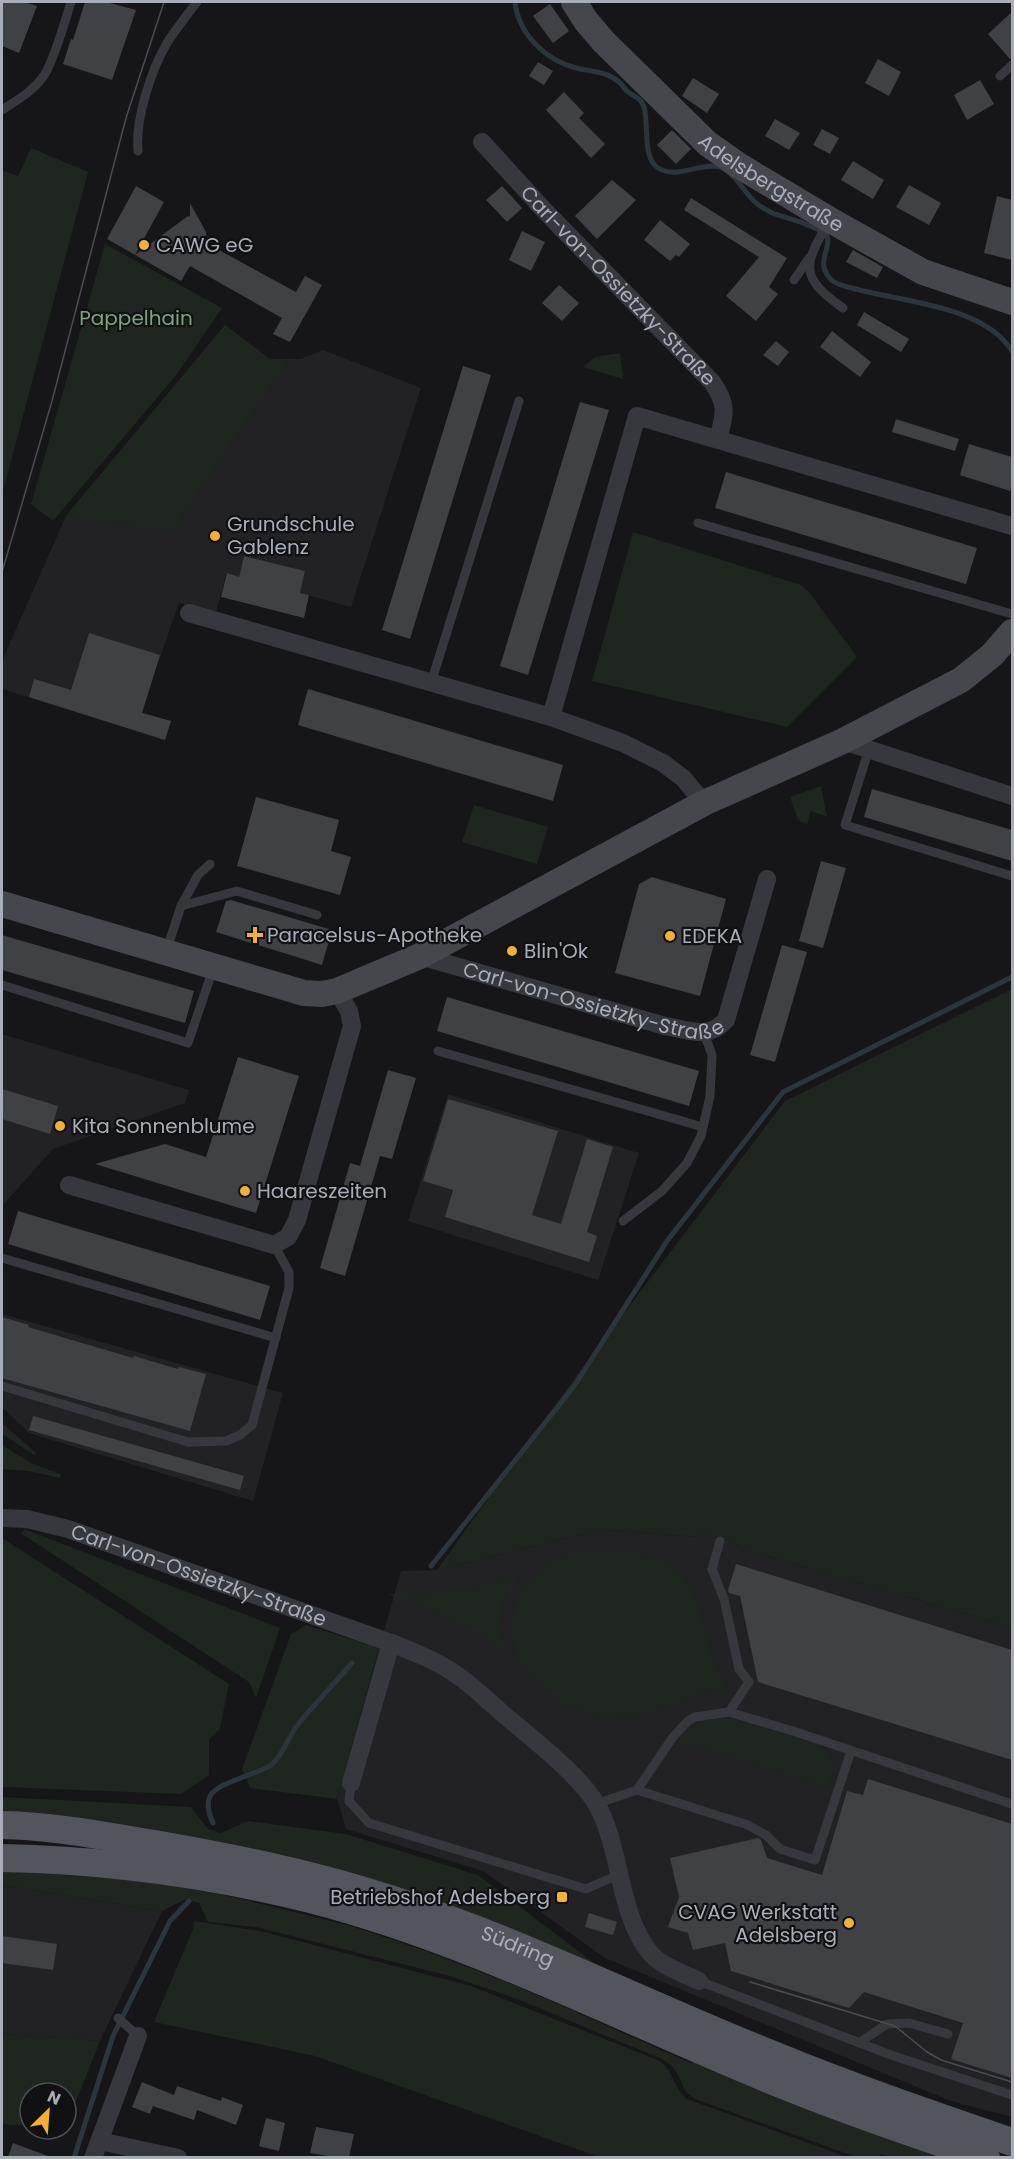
<svg xmlns="http://www.w3.org/2000/svg" width="1014" height="2159" viewBox="0 0 1014 2159" font-family="Poppins,sans-serif">
	<style>
		.built { fill: #222225 }
		.green { fill: #1e261f }
		.lines { fill: none; stroke-linecap: round; stroke-linejoin: round }
		.stream { stroke: #2c353c; stroke-width: 5 }
		.building { fill: #404145 }
		.lane { stroke: #37383d; stroke-width: 9 }
		.street { stroke: #37383d; stroke-width: 18 }
		.secondary { stroke: #45474d; stroke-width: 26 }
		.primary { stroke: #53555c; stroke-width: 28 }
		.tram { stroke: #4a4c52; stroke-width: 1.5 }
		.poi-dot { fill: #f2b134; stroke: #111113; stroke-width: 2 }
		.labels { text-anchor: middle; dominant-baseline: central; stroke-width: 4.5; stroke-linejoin: round; paint-order: stroke }
		.street-label { font-size: 20px; fill: #a8adb8; stroke: #111113 }
		.poi-label { font-size: 20px; fill: #a8adb8; stroke: #111113; text-anchor: start }
		.park-label { font-size: 20px; fill: #7fa381; stroke: #111113 }
	</style>
	<rect width="100%" height="100%" fill="#161618"/>
	<g class="built">
		<polygon points="225,325 270,359 301,359 323,350 421,388 351,607 300,593 305,571 244,556 239,577 226,574 216,613 179,603 149,689 113,704 171,721 165,740 2,689 2,661 66,516"/>
		<polygon points="2,1034 189,1090 185,1103 53,1149 2,1206"/>
		<polygon points="448,1094 639,1153 598,1280 408,1221"/>
		<polygon points="2,1314 283,1393 253,1501 29,1433 2,1407"/>
		<polygon points="612,1530 698,1537 702,1534 733,1542 743,1549 1012,1627 1012,2117 951,2101 605,1958 483,1871 346,1829 337,1799 401,1571 437,1570 572,1536"/>
		<polygon points="2,1885 162,1911 100,2041 2,2034"/>
	</g>
	<g class="green">
		<polygon points="31,148 88,172 3,491 2,170 18,176"/>
		<polygon points="105,244 222,308 177,374 53,521 31,504"/>
		<polygon points="225,325 270,359 288,359 171,531 66,516"/>
		<polygon points="620,353 623,379 583,367 595,357"/>
		<polygon points="633,532 801,585 809,592 857,657 787,727 592,681"/>
		<polygon points="821,786 827,817 811,811 807,824 798,820 790,797"/>
		<polygon points="474,805 548,827 537,864 462,842"/>
		<polygon points="1012,989 1012,1627 743,1549 733,1542 702,1534 698,1537 613,1530 572,1536 437,1570 577,1375 785,1101"/>
		<polygon points="2,1423 36,1453 34,1455 2,1434"/>
		<path d="M2 1444C19 1458 40 1468 61 1474L60 1478 28 1471 2 1469Z"/>
		<polygon points="24,1529 280,1628 256,1698 249,1682 22,1534"/>
		<polygon points="2,1538 229,1684 220,1728 209,1740 209,1775 181,1794 2,1787"/>
		<polygon points="606,1551 635,1552 660,1560 682,1576 697,1600 714,1666 728,1690 712,1690 644,1715 603,1718 565,1704 537,1682 517,1656 510,1626 520,1595 542,1569 571,1552"/>
		<path d="M520 1573 503 1602 498 1629 505 1653 475 1630 447 1616 388 1594C439 1595 472 1593 520 1573Z"/>
		<polygon points="306,1625 379,1648 337,1799 250,1788 242,1769 291,1634"/>
		<path d="M717 1721C750 1720 797 1736 826 1751L834 1769 829 1787 677 1740 694 1725Z"/>
		<polygon points="2,1797 191,1807 208,1829 221,1833 248,1821 346,1834 478,1875 602,1969 2,1816"/>
		<path d="M2 1871 137 1880 220 1894 351 1926 429 1952 519 1987 691 2063 698 2059 954 2157 892 2158 880 2154V2157H856L698 2100C679 2091 685 2082 674 2069 672 2065 666 2062 662 2059L517 1999 450 1976 256 1927 208 1922 199 1903 186 1899 162 1911 2 1885Z"/>
		<path d="M194 1921 260 1931 471 1986 660 2061C675 2074 673 2087 687 2099L847 2157H599L315 2056 154 2022 193 1929Z"/>
		<polygon points="2,2034 100,2041 66,2126 66,2093 30,2093 30,2126 2,2124"/>
	</g>
	<g class="lines">
		<g class="stream">
			<path d="M515 2C518 33 545 60 576 68 592 72 606 71 619 82 623 85 624 89 628 92 635 97 641 98 644 107 649 123 642 158 658 168 677 180 700 162 720 167 733 171 745 193 755 202 772 217 787 216 805 224 812 226 819 230 826 233 833 249 816 259 828 276 833 284 844 286 852 288 900 302 984 305 1012 351"/>
			<polyline points="431,1566 575,1385 667,1241 783,1092 1012,977"/>
			<path d="M213 1823C209 1814 206 1805 210 1796 218 1782 256 1775 271 1765 283 1756 288 1737 297 1726 314 1704 334 1684 352 1663"/>
			<polyline points="74,2158 113,2036 170,1921 189,1901"/>
		</g>
	</g>
	<g class="building">
		<polygon points="2,2 24,2 37,6 19,53 2,46"/>
		<polygon points="85,2 106,2 136,10 112,80 63,64 71,39 73,40"/>
		<polygon points="550,4 569,31 553,43 533,16"/>
		<polygon points="1012,12 1012,58 1010,59 988,34"/>
		<polygon points="878,59 901,72 889,96 865,83"/>
		<polygon points="538,62 553,71 544,85 529,76"/>
		<polygon points="693,78 719,94 707,113 682,96"/>
		<polygon points="980,80 994,104 967,120 954,95"/>
		<polygon points="564,92 584,113 579,118 605,144 591,158 546,110"/>
		<polygon points="775,119 800,133 789,150 765,136"/>
		<polygon points="822,129 839,138 830,154 813,145"/>
		<polygon points="672,130 691,149 676,164 657,145"/>
		<polygon points="853,161 884,180 873,199 841,180"/>
		<polygon points="612,180 636,200 597,239 575,216"/>
		<polygon points="909,185 941,203 929,225 896,207"/>
		<polygon points="136,186 164,202 135,255 188,216 190,217 190,203 206,232 206,243 296,292 305,276 322,285 290,342 273,334 282,318 190,266 181,281 107,239"/>
		<polygon points="502,186 522,208 507,222 486,200"/>
		<polygon points="997,196 1012,200 1012,260 984,253"/>
		<polygon points="691,198 787,258 769,287 778,294 756,321 726,296 759,257 684,210"/>
		<polygon points="660,220 690,244 679,257 676,255 670,261 644,240"/>
		<polygon points="522,231 545,242 531,271 509,260"/>
		<polygon points="853,250 883,267 877,278 846,262"/>
		<polygon points="559,285 579,303 562,321 542,303"/>
		<polygon points="864,312 909,339 901,352 857,325"/>
		<polygon points="832,331 871,362 860,377 820,347"/>
		<polygon points="776,341 789,352 778,366 763,355"/>
		<polygon points="463,366 491,375 410,639 382,630"/>
		<polygon points="580,402 609,410 528,675 500,666"/>
		<polygon points="896,419 959,439 955,451 892,432"/>
		<polygon points="969,444 1012,457 1012,484 1010,491 960,475"/>
		<polygon points="726,472 977,548 966,584 715,508"/>
		<polygon points="244,556 305,571 300,593 309,595 304,618 221,597 227,573 239,577"/>
		<polygon points="89,633 160,655 142,713 171,721 165,740 29,697 34,679 71,690"/>
		<polygon points="308,689 563,765 553,801 298,725"/>
		<polygon points="872,789 1012,830 1012,861 864,817"/>
		<polygon points="256,797 339,820 331,851 351,857 340,895 237,866"/>
		<polygon points="821,861 846,868 823,948 799,941"/>
		<polygon points="652,877 726,899 700,996 615,973 639,884"/>
		<polygon points="231,900 332,930 322,965 216,932 226,901"/>
		<polygon points="2,935 194,991 185,1023 2,970"/>
		<polygon points="782,945 807,952 775,1062 750,1055"/>
		<polygon points="447,997 699,1071 689,1106 437,1031"/>
		<polygon points="238,1057 299,1076 256,1213 95,1164 165,1144 206,1157"/>
		<polygon points="388,1070 416,1078 392,1159 380,1156 345,1276 320,1268 350,1163 360,1166"/>
		<polygon points="2,1089 58,1106 50,1134 2,1119"/>
		<polygon points="448,1099 558,1131 532,1215 561,1224 587,1139 613,1147 587,1232 597,1236 589,1262 445,1217 453,1190 423,1181"/>
		<polygon points="18,1211 270,1286 260,1320 8,1244"/>
		<polygon points="2,1317 29,1325 28,1327 133,1358 134,1356 178,1369 179,1367 206,1374 190,1431 2,1378"/>
		<polygon points="33,1416 244,1476 240,1490 29,1430"/>
		<polygon points="736,1564 1012,1650 1012,1760 758,1682 740,1596 729,1593 728,1590"/>
		<polygon points="868,1779 1012,1824 1012,2078 951,2059 963,2023 864,1992 849,2008 731,1971 725,1943 693,1950 688,1933 668,1927 679,1897 670,1858 758,1838 761,1840 767,1858 822,1875 847,1791 863,1795"/>
		<polygon points="589,1913 617,1922 613,1935 585,1927"/>
		<polygon points="2,1936 57,1944 53,1970 2,1963"/>
		<polygon points="142,2082 174,2095 177,2086 221,2101 222,2097 243,2105 236,2125 197,2110 194,2120 153,2106 150,2114 132,2107"/>
		<polygon points="266,2118 285,2123 279,2151 259,2146"/>
		<polygon points="316,2127 354,2134 349,2157 334,2157 310,2153"/>
		<polygon points="13,2143 48,2156 48,2157 8,2157"/>
	</g>
	<g class="lines">
		<g class="lane">
			<polyline points="1000,76 1012,65"/>
			<path d="M2 110C17 100 35 90 45 74 55 57 65 21 71 2"/>
			<path d="M138 151C135 120 151 70 167 43 176 29 187 15 197 2"/>
			<path d="M829 221C804 265 798 276 843 308"/>
			<polyline points="794,280 809,258"/>
			<polyline points="698,523 1012,614"/>
			<polyline points="431,683 519,401"/>
			<polyline points="869,749 845,825 1012,876"/>
			<polyline points="181,906 198,875 210,864"/>
			<polyline points="166,952 181,906 237,891 317,915"/>
			<polyline points="2,985 188,1043 213,969"/>
			<polyline points="438,1051 703,1127"/>
			<polyline points="623,1221 662,1191 687,1163 701,1136 710,1096 712,1055 704,1033"/>
			<polyline points="2,1258 276,1338"/>
			<polyline points="2,1386 188,1442 226,1441 240,1435 252,1425 289,1288 289,1272 274,1245"/>
			<polyline points="720,1541 712,1569 724,1599 739,1669 749,1682 729,1712"/>
			<polyline points="351,1783 349,1801 369,1823 586,1889 620,1874"/>
			<polyline points="637,1790 673,1737 688,1721 695,1717 729,1712 796,1732 1012,1804"/>
			<polyline points="596,1804 637,1790 748,1825 766,1835 780,1849 815,1860 851,1751"/>
			<polyline points="699,1981 891,2055 1012,2095"/>
			<polyline points="118,2018 138,2036"/>
			<polyline points="859,2043 887,2024 909,2023 948,2034"/>
		</g>
		<g class="street">
			<path id="s1" d="M482 142 544 210 712 382C728 404 725 414 718 439"/>
			<polyline points="189,613 551,717 623,743 663,763 683,778 704,803"/>
			<polyline points="551,717 637,416 1012,526"/>
			<polyline points="843,741 1012,796"/>
			<path id="s2" d="M420 956 665 1026C690 1030 708 1040 726 1020L767 879"/>
			<polyline points="69,1185 274,1245 288,1237 297,1220 352,1026 349,1011 337,991"/>
			<path id="s3" d="M2 1518 27 1519 68 1529 391 1643C414 1652 437 1661 457 1675 473 1686 487 1700 502 1713 530 1737 579 1774 597 1805 622 1850 618 1915 651 1954 663 1967 683 1973 699 1981"/>
			<polyline points="351,1783 391,1643"/>
			<polyline points="100,2141 178,2158"/>
			<polyline points="93,2158 138,2036"/>
		</g>
		<g class="secondary">
			<path id="s4" d="M574 2 586 21 604 42 708 144 738 165 830 220 923 272 1012 302"/>
			<polyline points="2,904 304,993 322,994 337,991 420,956 704,803 843,741 961,680 992,655 1012,632"/>
		</g>
		<g class="primary">
			<path id="s5" d="M2 1825C53 1826 104 1836 155 1844 234 1858 314 1874 390 1899 522 1941 647 2005 776 2056 854 2088 933 2115 1012 2142"/>
			<path d="M2 1858C106 1860 210 1874 310 1899 469 1940 615 2016 766 2078 838 2108 912 2133 986 2158"/>
		</g>
		<g class="tram">
			<polyline points="2,572 52,401 126,118 164,2"/>
			<polyline points="750,1982 895,2026 927,2052 941,2060 1012,2082"/>
		</g>
	</g>
	<g class="poi-dot">
		<circle cx="144" cy="245" r="6"/>
		<circle cx="215" cy="536" r="6"/>
		<path d="M252 926h6v6h6v6h-6v6h-6v-6h-6v-6h6z"/>
		<circle cx="670" cy="936" r="6"/>
		<circle cx="512" cy="951" r="6"/>
		<circle cx="60" cy="1126" r="6"/>
		<circle cx="245" cy="1191" r="6"/>
		<rect x="556" y="1891" width="12" height="12" rx="3"/>
		<circle cx="849" cy="1923" r="6"/>
	</g>
	<g class="labels">
		<g class="street-label">
			<text stroke="none"><textPath href="#s4" startOffset="270">Adelsbergstraße</textPath></text>
			<text stroke="none"><textPath href="#s1" startOffset="198">Carl-von-Ossietzky-Straße</textPath></text>
			<text stroke="none"><textPath href="#s2" startOffset="180">Carl-von-Ossietzky-Straße</textPath></text>
			<text stroke="none"><textPath href="#s3" startOffset="206">Carl-von-Ossietzky-Straße</textPath></text>
			<text stroke="none"><textPath href="#s5" startOffset="532">Südring</textPath></text>
		</g>
		<g class="poi-label">
			<text x="156" y="245">CAWG eG</text>
			<text x="227" y="524">Grundschule<tspan x="227" dy="23">Gablenz</tspan></text>
			<text x="267" y="935">Paracelsus-Apotheke</text>
			<text x="682" y="936">EDEKA</text>
			<text x="524" y="951">Blin'Ok</text>
			<text x="72" y="1126">Kita Sonnenblume</text>
			<text x="257" y="1191">Haareszeiten</text>
			<text x="550" y="1897" text-anchor="end">Betriebshof Adelsberg</text>
			<text x="837" y="1912" text-anchor="end">CVAG Werkstatt<tspan x="837" dy="23">Adelsberg</tspan></text>
		</g>
		<g class="park-label">
			<text x="136" y="318">Pappelhain</text>
		</g>
	</g>
	<rect width="1014" height="2159" fill="none" stroke="#a8adb8" stroke-width="6"/>
	<g transform="translate(48 2111) rotate(25)"><circle r="28" fill="#111113" stroke="#4d4f55" stroke-width="1.5"/>
	<path d="M0-4.5L10 22L0 15L-10 22Z" fill="#f2b134"/>
	<text y="-9" font-size="16" font-weight="bold" text-anchor="middle" fill="#a8adb8">N</text>
	</g>
</svg>
